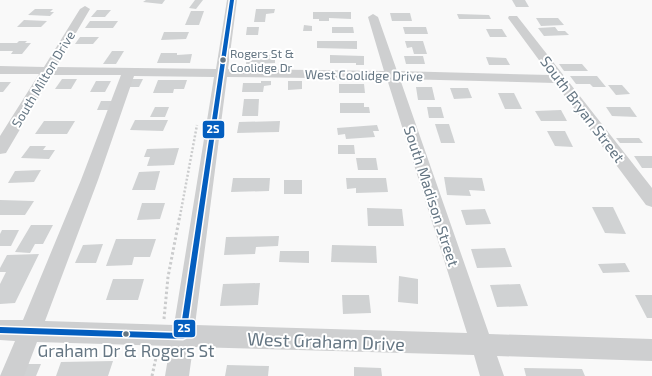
<svg xmlns="http://www.w3.org/2000/svg" width="652" height="376" viewBox="0 0 652 376" font-family="'Exo 2',sans-serif">
	<style>
		.building { fill: #d0d2d3 }
		.lines { fill: none; stroke-linecap: round; stroke-linejoin: round }
		.path-far1 { stroke: #cbcccd; stroke-width: 2.5; stroke-dasharray: 2 2; stroke-linecap: butt }
		.path { stroke: #cbcccd; stroke-width: 3; stroke-dasharray: 2.5 2.5; stroke-linecap: butt }
		.minor { fill: #cecfd0; fill-rule: evenodd }
		.bus-1-casing { stroke: #fff; stroke-width: 3 }
		.bus-1 { fill: #035ebf; fill-rule: evenodd }
		.bus-dot { fill: #657683; stroke: #fff; stroke-width: 1.5 }
		.labels { text-anchor: middle; dominant-baseline: central; stroke-width: 4; stroke-linejoin: round; paint-order: stroke }
		.far-bus-label { font-size: 12px; fill: #657683; stroke: #fff; text-anchor: start }
		.far-street-label { font-size: 13px; fill: #657683; stroke: #fff }
		.street-label { font-size: 15px; fill: #657683; stroke: #fff }
		.near-bus-label { font-size: 17px; fill: #657683; stroke: #fff }
		.near-street-label { font-size: 18px; fill: #657683; stroke: #fff }
		.line-badge { stroke: #fff; stroke-width: 1.5 }
		.badge-label { font-size: 11px; text-anchor: middle; font-weight: bold; fill: #fff }
	</style>
	<rect width="100%" height="100%" fill="#f9f9f9"/>
	<g class="building">
		<polygon points="146,0 165,0 162,4 143,2"/>
		<polygon points="195,0 203,0 196,9 189,8"/>
		<polygon points="512,0 525,0 529,7 516,7"/>
		<polygon points="35,9 53,9 50,12 54,12 50,16 28,15"/>
		<polygon points="256,9 275,9 274,13 266,14 265,22 254,22"/>
		<polygon points="97,10 111,10 105,17 91,17"/>
		<polygon points="191,11 204,11 199,25 185,25"/>
		<polygon points="313,12 351,12 351,19 329,18 329,21 319,21 319,19 313,19"/>
		<polygon points="390,13 410,13 412,21 392,21"/>
		<polygon points="457,14 489,15 491,19 459,19"/>
		<polygon points="536,18 558,18 564,25 541,26"/>
		<polygon points="24,20 47,21 41,27 17,27"/>
		<polygon points="90,21 118,21 113,28 85,28"/>
		<polygon points="304,25 312,26 312,31 303,31"/>
		<polygon points="247,27 259,27 258,35 246,35"/>
		<polygon points="332,27 353,27 354,33 332,33"/>
		<polygon points="403,27 426,27 428,34 405,34"/>
		<polygon points="555,27 558,31 565,31 569,35 544,36 538,28"/>
		<polygon points="486,29 502,29 507,37 490,37"/>
		<polygon points="164,32 189,32 186,39 161,40"/>
		<polygon points="80,37 99,37 93,44 75,44"/>
		<polygon points="19,41 27,41 25,43 31,43 22,54 11,54 13,51 0,51 0,43 17,43"/>
		<polygon points="317,41 357,41 357,49 317,48"/>
		<polygon points="405,41 423,41 427,54 414,54 412,47 407,48"/>
		<polygon points="112,51 124,51 116,64 103,64"/>
		<polygon points="161,53 177,53 177,55 192,54 190,63 157,63"/>
		<polygon points="271,55 271,58 275,58 275,63 246,64 247,56"/>
		<polygon points="330,55 364,56 364,65 356,65 356,63 330,63"/>
		<polygon points="404,56 423,56 425,64 406,64"/>
		<polygon points="486,57 506,58 510,65 489,65"/>
		<polygon points="559,64 582,64 588,71 564,71"/>
		<polygon points="570,76 597,76 606,87 593,87 590,84 576,84"/>
		<polygon points="62,79 77,79 71,89 55,89"/>
		<polygon points="131,79 143,79 139,87 127,87"/>
		<polygon points="158,80 187,80 184,89 174,89 173,93 153,93"/>
		<polygon points="96,81 111,81 105,92 90,92"/>
		<polygon points="261,81 271,81 271,85 264,86 263,92 242,92 243,83 261,83"/>
		<polygon points="288,81 302,81 302,89 288,90"/>
		<polygon points="0,82 11,82 3,92 0,92"/>
		<polygon points="339,84 364,84 365,93 339,93"/>
		<polygon points="608,85 622,85 630,94 616,95"/>
		<polygon points="416,87 432,87 435,100 418,100"/>
		<polygon points="450,88 468,88 472,98 454,99"/>
		<polygon points="498,93 514,93 522,109 505,109"/>
		<polygon points="244,99 259,99 258,116 242,116"/>
		<polygon points="101,101 113,101 109,110 97,110"/>
		<polygon points="340,103 364,103 364,107 369,107 370,113 340,113"/>
		<polygon points="155,107 169,107 165,117 150,117"/>
		<polygon points="427,107 441,107 444,118 429,118"/>
		<polygon points="606,107 630,107 637,117 612,116"/>
		<polygon points="561,110 567,121 541,121 535,111"/>
		<polygon points="135,120 168,120 163,131 130,130"/>
		<polygon points="44,121 75,121 67,134 35,134"/>
		<polygon points="280,121 279,132 237,133 239,122"/>
		<polygon points="435,124 449,124 455,143 441,143"/>
		<polygon points="377,125 379,131 373,131 375,137 346,139 345,134 338,135 337,128"/>
		<polygon points="547,131 565,131 573,147 555,146"/>
		<polygon points="616,138 639,138 643,143 620,143"/>
		<polygon points="338,145 354,145 355,154 338,154"/>
		<polygon points="30,146 46,146 43,150 55,150 49,159 21,158"/>
		<polygon points="179,148 174,165 147,166 150,157 144,157 147,149"/>
		<polygon points="634,156 652,156 652,168 642,168"/>
		<polygon points="356,158 376,158 378,170 358,170"/>
		<polygon points="41,170 34,182 8,183 15,171"/>
		<polygon points="160,171 155,190 132,190 139,172"/>
		<polygon points="444,177 482,178 485,191 469,190 471,196 447,195"/>
		<polygon points="233,178 270,178 269,191 231,192"/>
		<polygon points="346,178 386,178 388,192 356,193 356,188 347,189"/>
		<rect x="284" y="180" width="18" height="14"/>
		<polygon points="0,200 34,201 25,215 0,215"/>
		<polygon points="142,203 165,203 160,219 137,220"/>
		<polygon points="592,207 613,207 626,234 605,233"/>
		<polygon points="367,208 402,209 404,226 368,226"/>
		<polygon points="485,209 491,224 466,225 461,210"/>
		<polygon points="31,225 53,225 43,244 35,244 30,253 15,252"/>
		<polygon points="2,230 19,230 11,246 0,246 0,234"/>
		<polygon points="279,236 278,246 256,247 255,254 224,255 226,237"/>
		<polygon points="116,239 156,239 150,257 134,257 132,265 106,266"/>
		<polygon points="103,244 96,263 75,263 83,245"/>
		<polygon points="332,245 376,246 377,263 331,262"/>
		<polygon points="505,248 512,267 477,268 471,249"/>
		<polygon points="280,251 309,251 309,263 279,262"/>
		<polygon points="39,254 15,303 0,304 0,284 6,272 0,272 0,268 7,255"/>
		<polygon points="625,263 630,272 603,273 598,264"/>
		<polygon points="399,276 418,279 418,304 398,302"/>
		<polygon points="113,279 144,279 138,300 106,300"/>
		<polygon points="260,283 258,305 220,306 223,284"/>
		<polygon points="520,284 528,306 497,307 490,285"/>
		<polygon points="342,295 369,295 371,313 343,314"/>
		<polygon points="635,295 652,295 652,318 647,318"/>
		<polygon points="113,361 108,376 56,376 61,362"/>
		<polygon points="25,364 41,364 36,376 19,376"/>
		<polygon points="227,365 269,366 268,376 225,376"/>
		<polygon points="354,367 381,368 382,376 354,376"/>
		<polygon points="524,368 582,369 585,376 526,376"/>
	</g>
	<g class="lines">
		<polyline class="path-far1" points="180,216 197,125"/>
		<g class="path">
			<polyline points="164,319 168,277 180,215"/>
			<polyline points="152,376 157,353"/>
		</g>
		<path class="minor" d="M227 0H237L228 69 384 71 368 17 373 14 378 17 397 71 550 75 508 18 509 16H517L652 188V207L646 205 555 83 400 79 489 334 652 339V361L497 356 504 376H480L474 355 193 347 189 376H165L170 346 37 342 24 376H0L15 341 0 340V320H23L81 180 121 75H52L6 153 0 154V136L39 74H0V66L44 67 80 9 85 6 90 9 56 67 216 69ZM134 76 214 77 174 325 45 321 98 180ZM227 77 387 79 467 333 195 325Z"/>
		<defs>
			<polygon id="bus-1" points="230,0 234,0 186,336 185,338 183,339 0,333 0,327 180,333"/>
		</defs>
		<use href="#bus-1" class="bus-1-casing"/>
		<use href="#bus-1" class="bus-1"/>
	</g>
	<g class="bus-dot">
		<circle cx="223" cy="60" r="3.5"/>
		<circle cx="126" cy="334" r="3.5"/>
	</g>
	<g class="labels">
		<g class="far-bus-label">
			<text x="230" y="53">Rogers St &amp;<tspan x="230" dy="14">Coolidge Dr</tspan></text>
		</g>
		<g class="far-street-label">
			<text transform="translate(364 75) rotate(1)">West Coolidge Drive</text>
			<text transform="translate(43 79) rotate(-59)">South Milton Drive</text>
		</g>
		<g class="street-label">
			<text transform="translate(583 109) rotate(53)">South Bryan Street</text>
			<text transform="translate(432 196) rotate(72)">South Madison Street</text>
		</g>
		<g class="near-bus-label">
			<text x="126" y="350">Graham Dr &amp; Rogers St</text>
		</g>
		<g class="near-street-label">
			<text transform="translate(326 341) rotate(2)">West Graham Drive</text>
		</g>
	</g>
	<g class="line-badge">
		<rect x="202" y="120" width="23" height="19" rx="4" fill="#035ebf"/>
		<rect x="173" y="319" width="23" height="19" rx="4" fill="#035ebf"/>
	</g>
	<g class="badge-label">
		<text x="213" y="133">2S</text>
		<text x="184" y="332">2S</text>
	</g>
</svg>
